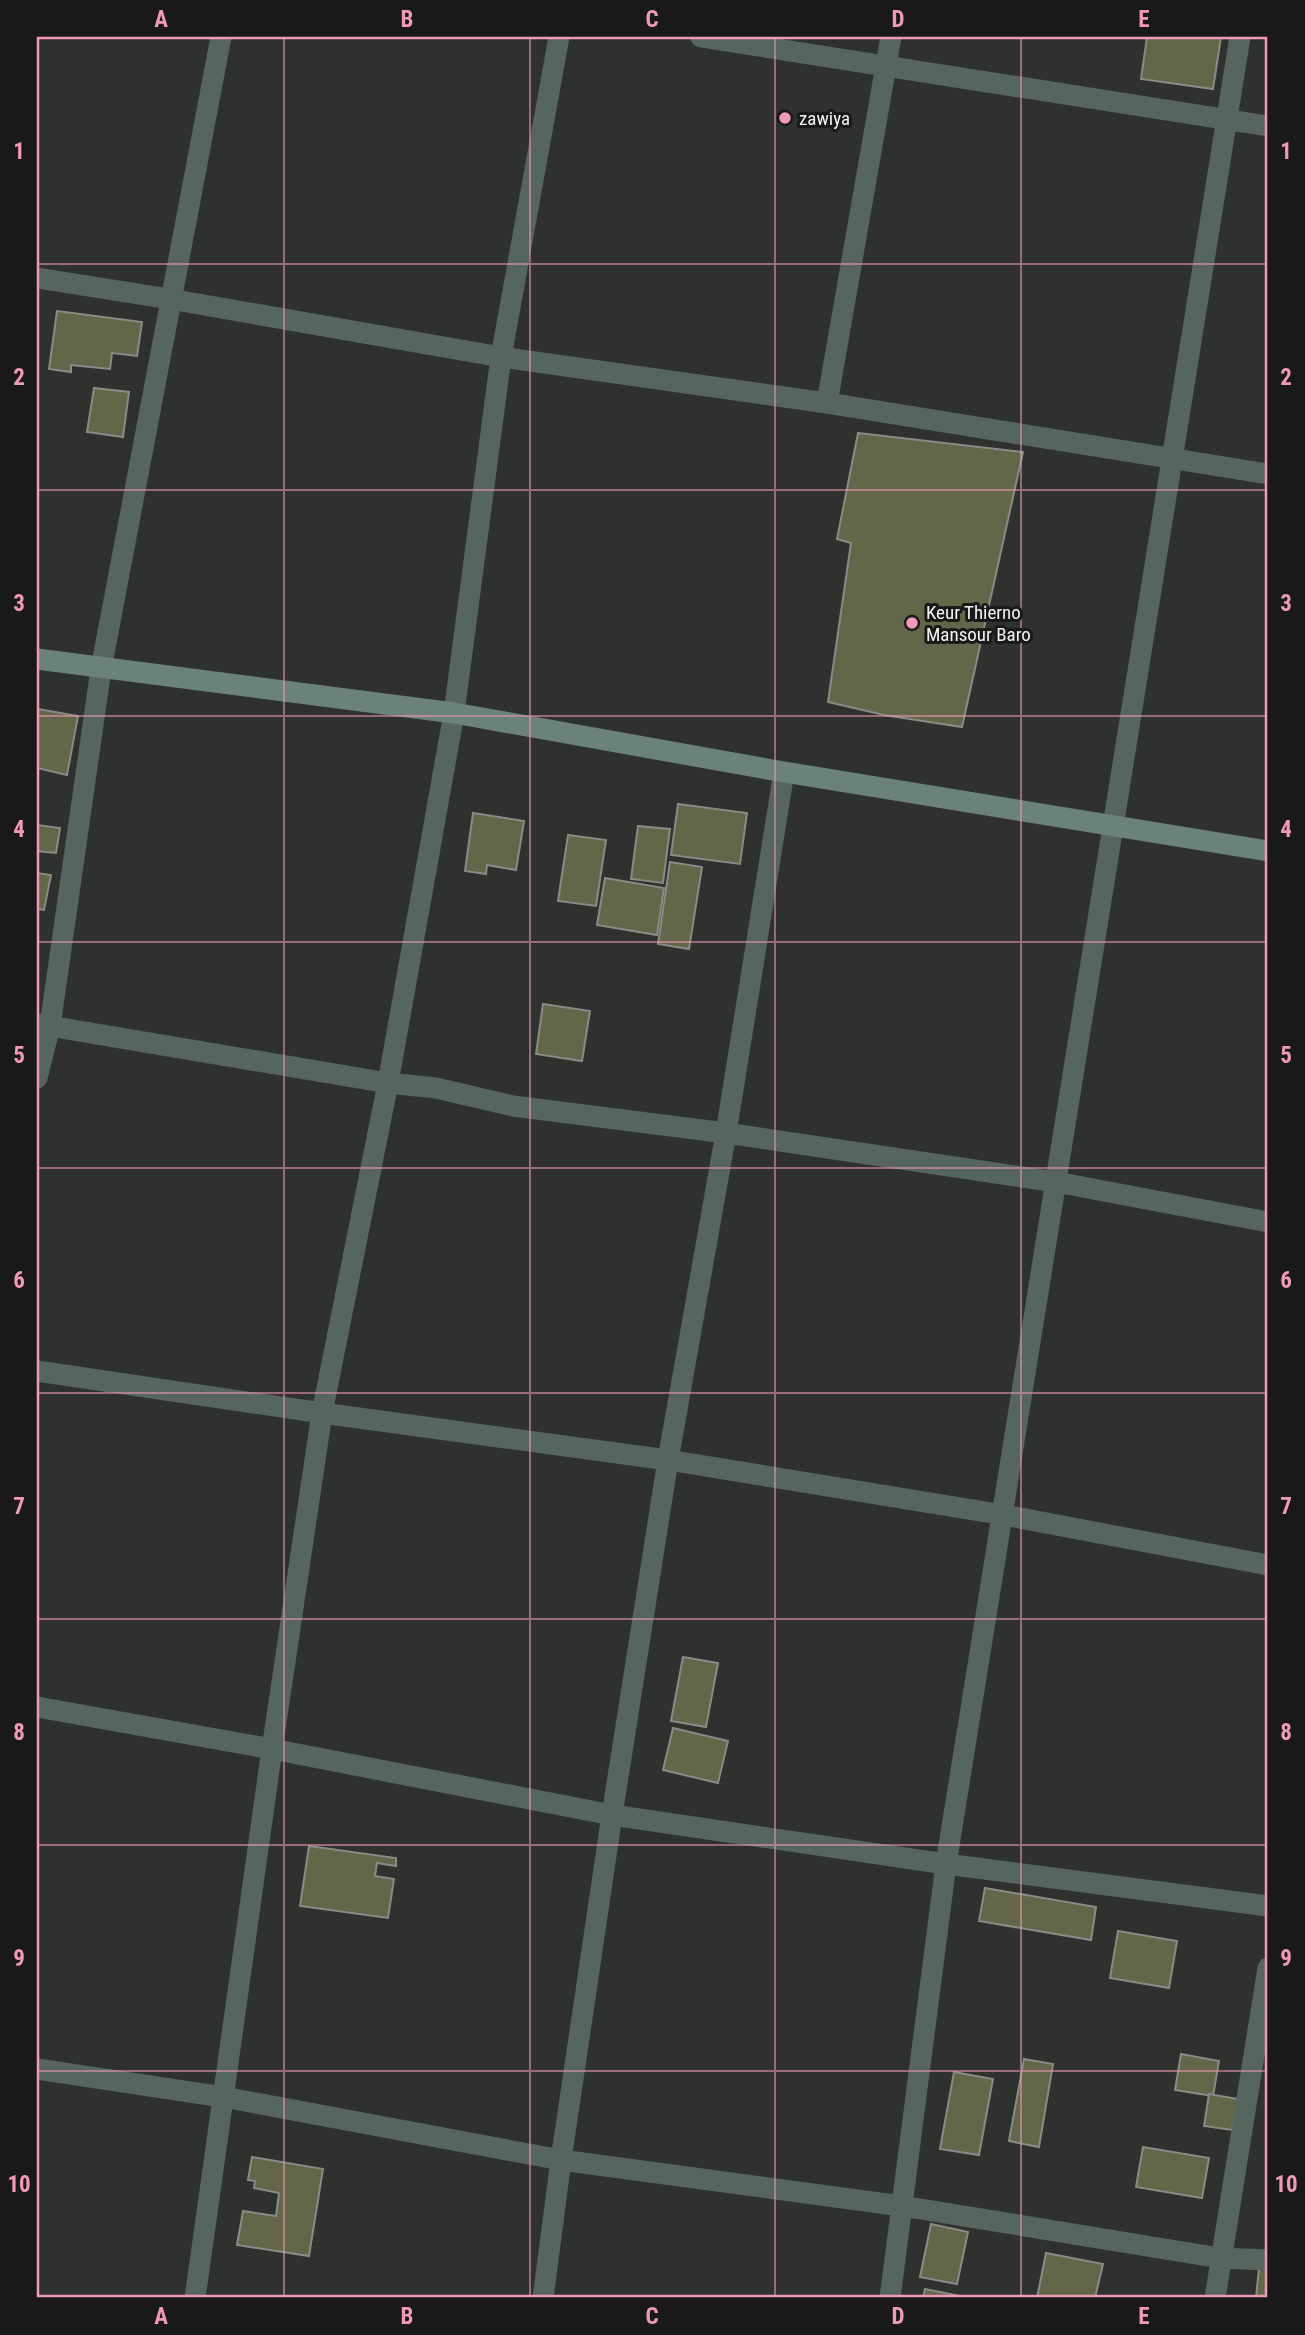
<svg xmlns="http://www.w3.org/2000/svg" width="1305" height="2335" viewBox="0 0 1305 2335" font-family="'Roboto Condensed',sans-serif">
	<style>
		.building { fill: #636648; stroke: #8a8a87; stroke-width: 2 }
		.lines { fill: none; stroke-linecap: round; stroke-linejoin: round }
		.street { stroke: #57655f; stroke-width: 21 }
		.secondary { stroke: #6b8279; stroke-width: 21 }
		.grid { fill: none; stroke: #f09ab7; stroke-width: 2; stroke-opacity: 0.55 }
		.poi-dot { fill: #f09ab7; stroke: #181918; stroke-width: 2.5 }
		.labels { text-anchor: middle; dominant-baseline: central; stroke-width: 6; stroke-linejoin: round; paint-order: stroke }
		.poi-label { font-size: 19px; fill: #f1f3f1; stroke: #181918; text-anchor: start }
		.neatline { fill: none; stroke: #f09ab7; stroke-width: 2.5 }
		.grid-label { font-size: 23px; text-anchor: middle; font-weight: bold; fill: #f09ab7 }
	</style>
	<rect width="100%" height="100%" fill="#2f312e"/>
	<g class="building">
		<polygon points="1147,37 1221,37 1213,89 1141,79"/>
		<polygon points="57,311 142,322 137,356 112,353 110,369 71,365 71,372 49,369"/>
		<polygon points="94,388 129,392 123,437 87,432"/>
		<polygon points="858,433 1023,452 962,727 884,715 828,702 851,543 837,539"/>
		<polygon points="38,709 78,716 67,775 37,768"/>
		<polygon points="678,804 747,813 740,864 671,855"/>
		<polygon points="473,813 524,821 516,870 487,865 486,874 465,871"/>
		<polygon points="37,825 60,828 56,853 37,851"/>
		<polygon points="638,826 670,829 663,883 631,879"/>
		<polygon points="568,835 606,840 596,906 558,901"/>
		<polygon points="670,862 702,867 689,949 658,944"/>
		<polygon points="37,873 51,875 44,910 37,909"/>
		<polygon points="605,878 664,888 657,935 597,925"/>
		<polygon points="543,1004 590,1011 582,1061 536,1054"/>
		<polygon points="683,1657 718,1663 706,1727 671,1721"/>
		<polygon points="673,1728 728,1741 718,1783 663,1770"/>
		<polygon points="309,1846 396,1858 396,1866 377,1863 375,1876 394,1879 388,1918 300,1906"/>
		<polygon points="985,1888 1096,1907 1091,1940 979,1921"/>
		<polygon points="1118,1931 1177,1941 1169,1988 1110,1978"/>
		<polygon points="1181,2054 1219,2061 1213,2096 1175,2090"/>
		<polygon points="1024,2059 1053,2064 1039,2147 1009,2141"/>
		<polygon points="954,2072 993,2079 979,2155 940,2149"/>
		<polygon points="1209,2094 1238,2099 1232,2130 1204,2126"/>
		<polygon points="1143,2147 1209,2158 1202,2198 1136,2187"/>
		<polygon points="252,2157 323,2169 309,2256 237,2245 243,2211 276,2216 279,2193 254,2188 255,2181 248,2180"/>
		<polygon points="931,2224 968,2232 957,2284 920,2277"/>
		<polygon points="1046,2253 1103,2264 1095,2298 1037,2298"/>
		<polygon points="1259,2268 1268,2268 1268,2298 1256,2298"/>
		<polygon points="925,2289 970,2298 923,2298"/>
	</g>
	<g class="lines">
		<g class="street">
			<polyline points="701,37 1268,126"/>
			<polyline points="37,278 170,299 501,357 827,403 1268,474"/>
			<polyline points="827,403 891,37"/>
			<polyline points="37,1024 388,1083 436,1088 513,1106 726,1133 1056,1182 1268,1222"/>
			<polyline points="37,1078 50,1026 101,669 221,37"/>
			<polyline points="37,1371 322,1413 668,1460 1004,1515 1268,1565"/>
			<polyline points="37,1707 272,1749 612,1815 946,1864 1268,1906"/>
			<polyline points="37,2069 223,2097 561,2160 902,2206 1220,2258 1268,2260"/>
			<polyline points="195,2298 272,1749 322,1413 388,1083 454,713 501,357 559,37"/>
			<polyline points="543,2298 561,2160 612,1815 668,1460 726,1133 784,772"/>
			<polyline points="890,2298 946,1864 1240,37"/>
			<polyline points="1215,2298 1268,1968"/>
		</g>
		<polyline class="secondary" points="37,659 454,713 784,772 1268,851"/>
	</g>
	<path class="grid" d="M284 37V2298M530 37V2298M775 37V2298M1021 37V2298M37 264H1268M37 490H1268M37 716H1268M37 942H1268M37 1168H1268M37 1393H1268M37 1619H1268M37 1845H1268M37 2071H1268"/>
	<g class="poi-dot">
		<circle cx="785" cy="118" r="7"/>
		<circle cx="912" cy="623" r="7"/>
	</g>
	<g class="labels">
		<g class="poi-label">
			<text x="799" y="118">zawiya</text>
			<text x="926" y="612">Keur Thierno<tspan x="926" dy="22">Mansour Baro</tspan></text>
		</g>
	</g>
	<rect width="1305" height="2335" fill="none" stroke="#181918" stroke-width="77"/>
	<rect x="38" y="38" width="1228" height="2258" class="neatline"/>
	<g class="grid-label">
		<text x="161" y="27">A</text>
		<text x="407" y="27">B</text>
		<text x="652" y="27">C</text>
		<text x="898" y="27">D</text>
		<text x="1144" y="27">E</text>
		<text x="19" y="159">1</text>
		<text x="1286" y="159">1</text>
		<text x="19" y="385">2</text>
		<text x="1286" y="385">2</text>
		<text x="19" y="611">3</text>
		<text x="1286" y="611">3</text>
		<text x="19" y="837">4</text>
		<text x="1286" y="837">4</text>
		<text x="19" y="1063">5</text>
		<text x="1286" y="1063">5</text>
		<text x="19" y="1288">6</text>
		<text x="1286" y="1288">6</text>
		<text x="19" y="1514">7</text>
		<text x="1286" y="1514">7</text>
		<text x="19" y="1740">8</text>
		<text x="1286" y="1740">8</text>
		<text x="19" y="1966">9</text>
		<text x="1286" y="1966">9</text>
		<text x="19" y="2192">10</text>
		<text x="1286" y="2192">10</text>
		<text x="161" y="2324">A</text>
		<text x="407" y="2324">B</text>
		<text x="652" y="2324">C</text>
		<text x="898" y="2324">D</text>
		<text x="1144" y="2324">E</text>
	</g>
</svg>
